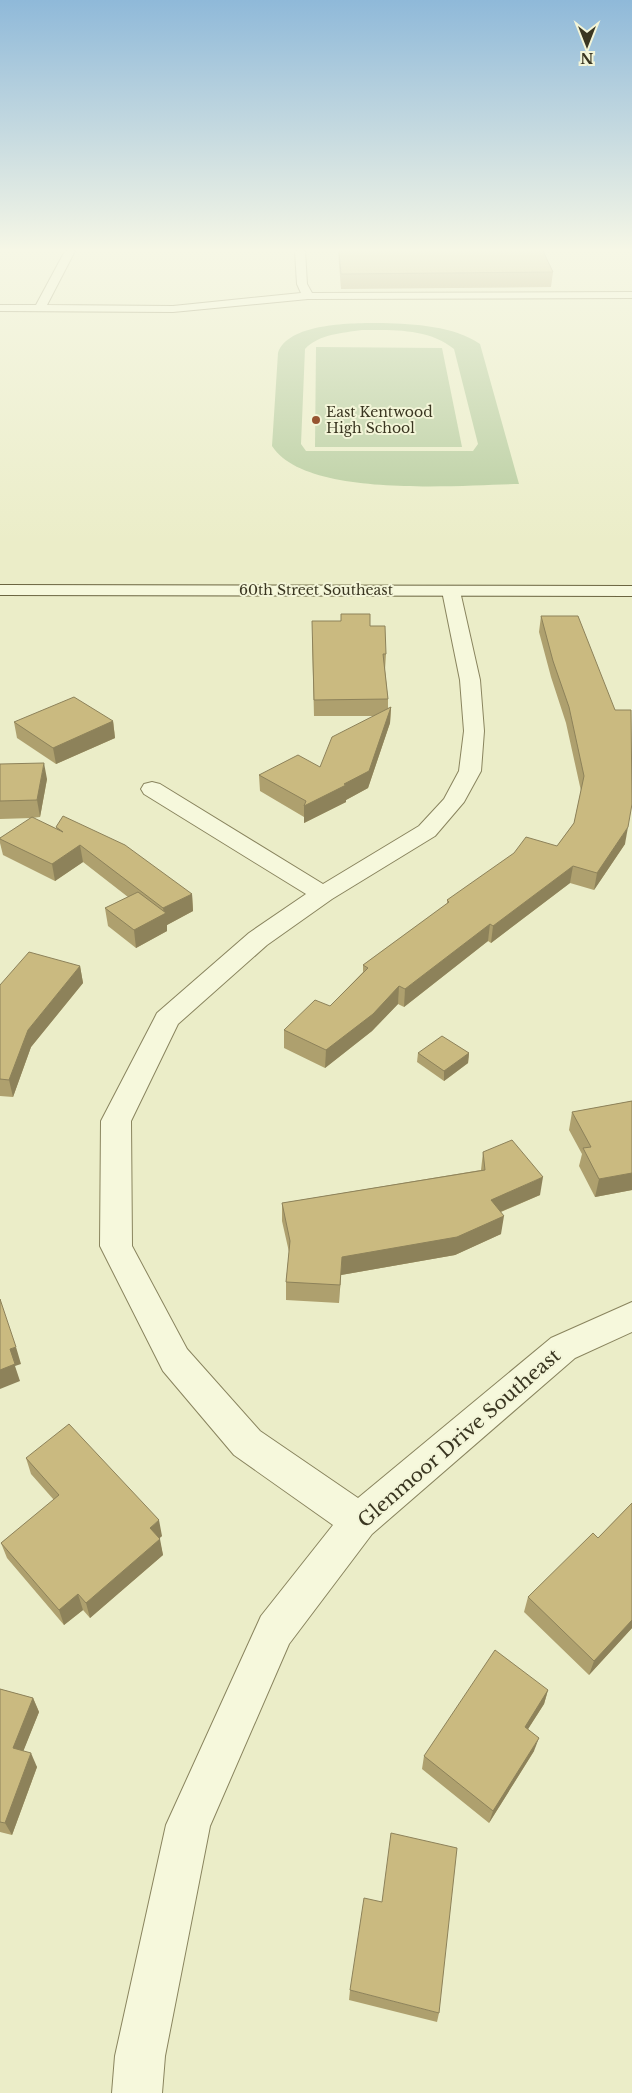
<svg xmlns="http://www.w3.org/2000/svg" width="632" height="2093" viewBox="0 0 632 2093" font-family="'Libre Baskerville',serif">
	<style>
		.green { fill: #b5cb9c; fill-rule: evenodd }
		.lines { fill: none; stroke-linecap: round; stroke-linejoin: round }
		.minor-casing { stroke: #89845e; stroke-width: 2 }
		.secondary-casing { stroke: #6b6541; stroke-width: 2 }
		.minor { fill: #f6f8dc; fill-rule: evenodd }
		.secondary { fill: #f6f8dc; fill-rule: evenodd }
		.wall { fill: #aea06e }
		.shaded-wall { fill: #8d825a }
		.building { fill: #caba80; stroke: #8d825a }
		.poi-dot { fill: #965430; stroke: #f3f5d8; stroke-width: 2 }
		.labels { text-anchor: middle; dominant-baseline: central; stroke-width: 4; stroke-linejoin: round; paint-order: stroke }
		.far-poi-label { font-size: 14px; fill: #3a3621; stroke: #f3f5d8; text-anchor: start }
		.far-street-label { font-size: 14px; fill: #3a3621; stroke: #f3f5d8 }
		.near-street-label { font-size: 19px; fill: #3a3621; stroke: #f3f5d8 }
	</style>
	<rect width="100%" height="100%" fill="#ebedc8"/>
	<g class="green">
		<path d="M383 323C415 324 454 326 480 344L519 484C461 485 306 499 272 446L278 353C288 322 356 323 383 323ZM362 330C392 330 429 328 454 349L478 444 473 451H306L301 444 305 349C319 334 342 333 362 330Z"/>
		<polygon points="316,347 442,348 462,447 315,447"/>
	</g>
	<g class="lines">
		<defs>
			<g id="minor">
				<polygon points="65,251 75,251 47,305 173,306 301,293 297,284 295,251 305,251 307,284 312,293 632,292 632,298 308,299 173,312 0,311 0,305 36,305"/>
				<polygon points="451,586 457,587 460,591 480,680 484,731 481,771 464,802 435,836 332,899 267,945 178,1024 131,1121 132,1246 187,1349 260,1431 358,1498 551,1338 632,1302 632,1332 575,1358 372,1534 289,1644 210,1826 165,2056 162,2093 112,2093 115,2056 166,1825 261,1616 333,1525 234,1455 163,1371 100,1246 101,1121 154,1019 157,1013 249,933 306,894 144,794 141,789 144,784 152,782 160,784 323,884 419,826 444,799 459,771 464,731 460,680 442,591 445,587"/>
			</g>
			<polygon id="secondary" points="0,585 632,586 632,596 0,595"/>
		</defs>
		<use href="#minor" class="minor-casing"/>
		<use href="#secondary" class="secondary-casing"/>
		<use href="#minor" class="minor"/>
		<use href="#secondary" class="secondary"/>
	</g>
	<g class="wall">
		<polygon points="338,251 543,251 553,272 551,287 341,289"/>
		<polygon points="541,616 625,844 594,890 570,883 491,943 488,941 404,1007 398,1004 372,1031 325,1068 284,1048 284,1030 330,1006 363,972 363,965 447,904 447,900 557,846 574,823 581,791 566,723 551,677 539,632"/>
		<polygon points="370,626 386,654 385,670 388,699 388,708 391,707 390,723 368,788 346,800 346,802 304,823 304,817 260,791 259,775 320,767 374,716 314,716 312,637"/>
		<polygon points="113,721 115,738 56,764 17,738 14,722"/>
		<polygon points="0,764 47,779 40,817 32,818 57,829 56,827 192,894 193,911 167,925 167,931 136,948 108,926 105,908 128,897 83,862 55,881 3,855 0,843 0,838 32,818 0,819"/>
		<polygon points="80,966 83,983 31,1047 13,1097 0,1096 0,985"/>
		<polygon points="418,1053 469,1053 468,1063 444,1081 417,1062"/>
		<polygon points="632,1101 632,1190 595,1197 579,1166 582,1154 569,1130 572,1112"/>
		<polygon points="483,1152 540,1195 501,1212 501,1234 455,1255 341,1275 339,1303 286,1300 286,1282 289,1252 282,1221 282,1203 481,1170"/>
		<polygon points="26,1458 162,1536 159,1538 163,1555 90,1618 83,1610 64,1625 7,1558 1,1543 54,1500 31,1474"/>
		<polygon points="632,1503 632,1628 589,1675 524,1612 528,1597 598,1538"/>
		<polygon points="0,1689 33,1698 39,1712 23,1751 37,1767 12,1835 0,1832"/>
		<polygon points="548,1690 544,1704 528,1729 534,1751 489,1823 422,1769 424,1756"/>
		<polygon points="350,1990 439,2013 437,2022 349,2000"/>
	</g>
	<g class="shaded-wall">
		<polygon points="391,707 390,723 368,788 346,800 346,802 304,823 304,806 344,784"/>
		<polygon points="113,721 115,738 56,764 53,748"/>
		<polygon points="44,763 47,779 40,817 37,800"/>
		<polygon points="628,827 625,844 594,890 597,873"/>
		<polygon points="80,845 83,862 55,881 52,864"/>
		<polygon points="573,866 570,883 491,943 493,926"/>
		<polygon points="192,894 193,911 167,925 167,931 136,948 134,930 164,914 163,908"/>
		<polygon points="490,924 488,941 404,1007 405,989"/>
		<polygon points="80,966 83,983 31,1047 13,1097 9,1080 28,1030"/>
		<polygon points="399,986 398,1004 372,1031 325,1068 326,1050"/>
		<polygon points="469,1053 468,1063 444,1081 444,1071"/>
		<polygon points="632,1173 632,1190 595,1197 599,1179"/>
		<polygon points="543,1177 540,1195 488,1217 491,1200"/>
		<polygon points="504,1216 501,1234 455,1255 341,1275 339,1303 340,1285 342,1257"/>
		<polygon points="16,1347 21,1364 15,1366 20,1381 0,1389 0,1370 10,1349"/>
		<polygon points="159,1520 162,1536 153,1544 150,1528"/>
		<polygon points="160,1539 163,1555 90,1618 86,1603"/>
		<polygon points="78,1594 83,1610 64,1625 59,1610"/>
		<polygon points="632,1620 632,1628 589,1675 594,1661"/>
		<polygon points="548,1690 544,1704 521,1740 525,1727"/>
		<polygon points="33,1698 39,1712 19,1762 13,1748"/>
		<polygon points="539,1738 534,1751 489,1823 493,1811"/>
		<polygon points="31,1753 37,1767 12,1835 5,1823"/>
	</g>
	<g class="building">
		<polygon points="339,251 543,251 553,272 341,274"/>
		<polygon points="341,614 370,614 370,626 385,626 386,654 383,654 388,699 314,700 312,621 341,621"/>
		<polygon points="541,616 578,616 615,710 631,710 632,804 628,827 597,873 573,866 493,926 490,924 405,989 399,986 373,1014 326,1050 284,1030 315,1000 330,1006 368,968 363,965 449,902 447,900 514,853 526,837 557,846 574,823 584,776 569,707 553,661"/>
		<polygon points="74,697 113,721 53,748 14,722"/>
		<polygon points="391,707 369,771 344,784 346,785 304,806 306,801 259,775 298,755 320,767 332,737"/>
		<polygon points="44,763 37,800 0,801 0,764"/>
		<polygon points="63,816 125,845 192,894 163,908 80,845 52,864 0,839 0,838 32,817 63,832 56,827"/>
		<polygon points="138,892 166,913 134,930 105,908"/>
		<polygon points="29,952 80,966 28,1030 9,1080 0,1079 0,985"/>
		<polygon points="442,1036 469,1053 444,1071 418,1053"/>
		<polygon points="632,1101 632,1173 599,1179 583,1148 591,1147 572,1112"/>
		<polygon points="512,1140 543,1177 491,1200 504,1216 457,1237 342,1257 340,1285 286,1282 290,1241 282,1203 485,1170 483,1152"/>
		<polygon points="0,1299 16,1347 10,1349 15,1364 0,1370"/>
		<polygon points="69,1424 159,1520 150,1528 160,1539 86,1603 78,1594 59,1610 1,1543 59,1495 26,1458"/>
		<polygon points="632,1503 632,1620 594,1661 528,1597 593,1533 598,1538"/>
		<polygon points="495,1650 548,1690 525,1727 539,1738 493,1811 424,1756"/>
		<polygon points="0,1689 33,1698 13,1748 31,1753 5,1823 0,1822"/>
		<polygon points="391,1833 457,1848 439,2013 350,1990 364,1898 382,1902"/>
	</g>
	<linearGradient id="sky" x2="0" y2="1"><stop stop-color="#8fb9d9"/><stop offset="0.46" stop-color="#f6f7e6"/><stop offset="1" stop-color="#f6f7e6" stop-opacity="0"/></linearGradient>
	<rect width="632" height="544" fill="url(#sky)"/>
	<circle class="poi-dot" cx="316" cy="420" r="5"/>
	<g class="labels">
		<g class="far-poi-label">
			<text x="326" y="412">East Kentwood<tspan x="326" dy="16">High School</tspan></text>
		</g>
		<g class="far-street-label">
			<text x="316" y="590">60th Street Southeast</text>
		</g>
		<g class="near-street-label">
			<text transform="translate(459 1438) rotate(-41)">Glenmoor Drive Southeast</text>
		</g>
	</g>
	<g transform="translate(587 45) rotate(180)" stroke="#f3f5d8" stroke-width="4" paint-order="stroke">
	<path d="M0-4L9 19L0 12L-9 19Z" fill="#3a3621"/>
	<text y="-8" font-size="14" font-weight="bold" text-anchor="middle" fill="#3a3621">N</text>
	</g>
</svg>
